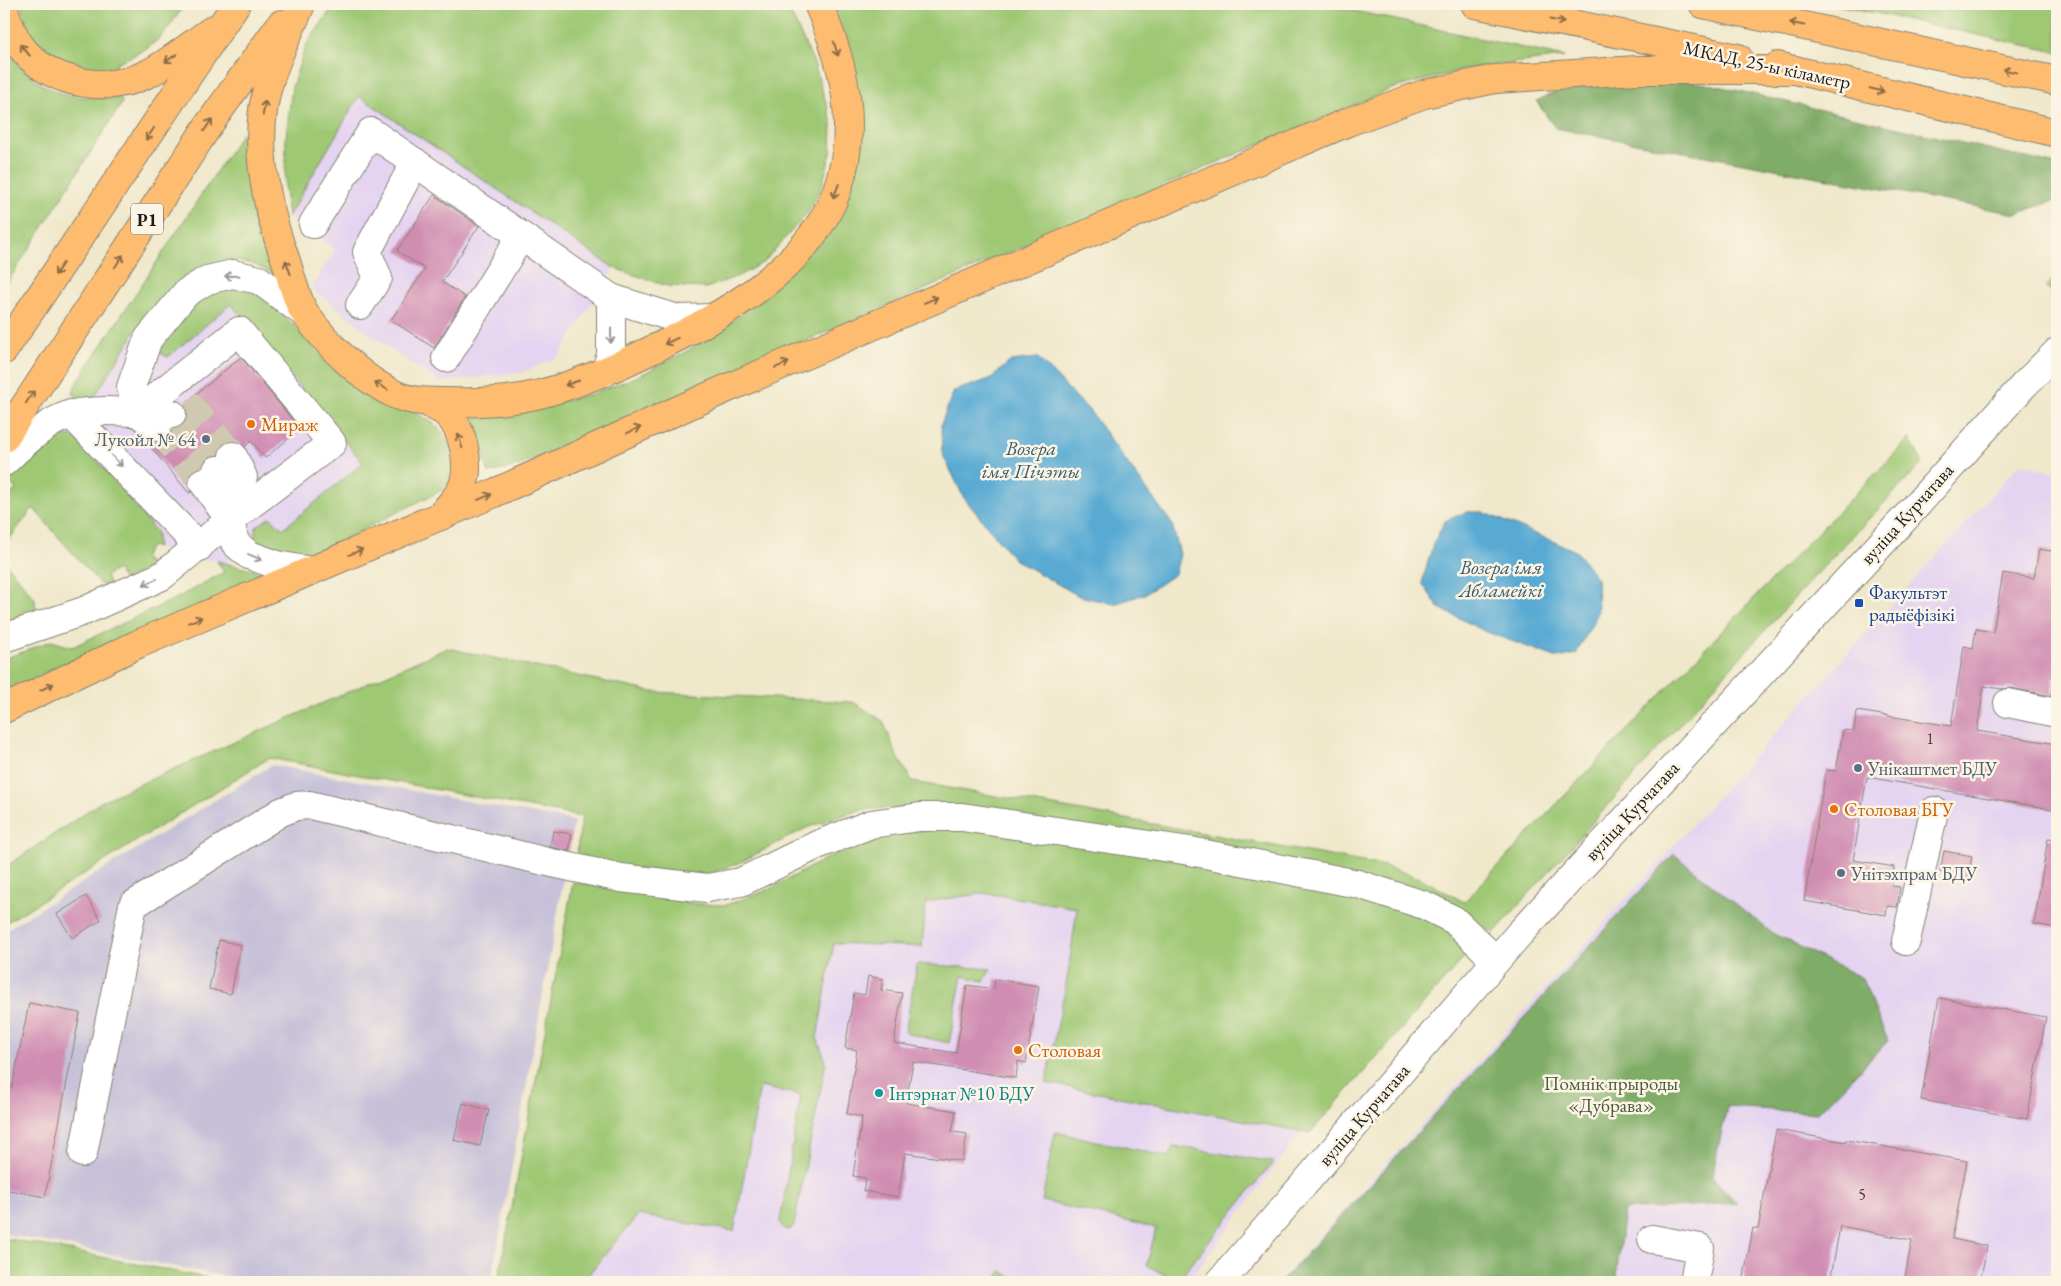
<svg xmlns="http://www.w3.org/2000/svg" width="2061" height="1286" viewBox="0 0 2061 1286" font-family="'EB Garamond',serif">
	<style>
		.built { fill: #e4d3f1 }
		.industrial { fill: #c6c0d9 }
		.green { fill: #9fc874; stroke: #5e7248 }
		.forest { fill: #7fac66; stroke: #4e6441 }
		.water { fill: #59aad3; stroke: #3a6378 }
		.building { fill: #d08db2 }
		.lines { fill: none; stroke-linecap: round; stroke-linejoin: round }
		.minor-tunnel { stroke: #cfc9b1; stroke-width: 28; stroke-dasharray: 28 14; stroke-linecap: butt }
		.minor-casing { stroke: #868274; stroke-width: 30 }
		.highway-casing { stroke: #868274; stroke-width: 30 }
		.minor { stroke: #fff; stroke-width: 28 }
		.highway { stroke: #febc70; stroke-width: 28 }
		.oneway { stroke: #8d6c46 }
		.oneway2 { stroke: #999 }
		.food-dot { fill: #e8710a; stroke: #fcf5e5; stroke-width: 2 }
		.service-dot { fill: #5c6f8a; stroke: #fcf5e5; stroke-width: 2 }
		.transit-dot { fill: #1a4fb4; stroke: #fcf5e5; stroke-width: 2 }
		.culture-dot { fill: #0f9aa8; stroke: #fcf5e5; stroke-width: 2 }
		.labels { text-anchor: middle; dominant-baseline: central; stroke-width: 5; stroke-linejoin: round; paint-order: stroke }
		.number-label { font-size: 16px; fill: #493842 }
		.shield { fill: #fcf5e5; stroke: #5f5d58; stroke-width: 1 }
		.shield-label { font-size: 18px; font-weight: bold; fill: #1c1c1c }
		.street-label { font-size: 19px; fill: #1c1c1c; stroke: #fcf5e5 }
		.food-label { font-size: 19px; fill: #c56008; stroke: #fcf5e5; text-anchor: start }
		.service-label { font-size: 19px; fill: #4e5e75; stroke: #fcf5e5; text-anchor: start }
		.transit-label { font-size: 19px; fill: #164399; stroke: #fcf5e5; text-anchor: start }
		.park-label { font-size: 19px; fill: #4a583b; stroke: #fcf5e5 }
		.culture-label { font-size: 19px; fill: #0d838f; stroke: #fcf5e5; text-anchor: start }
		.water-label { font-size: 20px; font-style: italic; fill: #375c6e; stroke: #fcf5e5 }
	</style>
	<rect width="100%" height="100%" fill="#fcf5e5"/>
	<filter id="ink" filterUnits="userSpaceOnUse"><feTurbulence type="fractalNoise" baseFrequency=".02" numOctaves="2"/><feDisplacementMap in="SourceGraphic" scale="10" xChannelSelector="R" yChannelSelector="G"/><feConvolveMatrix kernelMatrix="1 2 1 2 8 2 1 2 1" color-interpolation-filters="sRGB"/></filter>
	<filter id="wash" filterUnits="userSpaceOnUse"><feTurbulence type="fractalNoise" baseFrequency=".0096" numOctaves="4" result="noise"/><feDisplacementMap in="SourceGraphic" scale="20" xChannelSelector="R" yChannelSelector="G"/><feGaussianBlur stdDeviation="1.12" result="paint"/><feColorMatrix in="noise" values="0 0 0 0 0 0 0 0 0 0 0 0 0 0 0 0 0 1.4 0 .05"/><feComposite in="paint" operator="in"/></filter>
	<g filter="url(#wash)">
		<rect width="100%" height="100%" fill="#efe8cb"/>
		<g class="built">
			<polygon points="358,95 614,268 558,357 523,372 441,382 393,351 311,288 336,249 288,217"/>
			<polygon points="231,304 363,464 283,530 270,518 256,528 254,543 226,563 157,548 157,532 81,441 69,436 137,329 157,344 168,357"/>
			<polygon points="2020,463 2057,474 2057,1282 1279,1282"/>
			<polygon points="986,875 1100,888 1311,1120 1187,1282 560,1282 814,912"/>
		</g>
		<polygon class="industrial" points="272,765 574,821 491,1282 255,1282 4,1234 4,931"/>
		<g class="green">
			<path d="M21 4H185C162 39 155 47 116 63V69C108 71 100 73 92 73 56 70 27 39 21 4Z"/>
			<polygon points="335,4 786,4 814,63 832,123 831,153 822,186 809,211 764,262 738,276 706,288 667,286 614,268 359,96 288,217 285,189 286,137 292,87 306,45"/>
			<polygon points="830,4 1323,4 1564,57 1470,68 1394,88 1232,156 518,466 489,473 471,418 511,414 591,394 636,377 684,353 741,315 852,172"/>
			<polygon points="1834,4 2057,4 2057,52"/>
			<path d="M4 43C36 94 64 99 121 98L122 103 4 288Z"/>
			<polygon points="242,133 247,135 257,205 277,276 253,264 238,261 214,263 180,279 137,329 93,399 80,399 73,394 76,384"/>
			<polygon points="2057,274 2057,296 2046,288"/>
			<path d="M224 288C235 289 244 289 254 293 261 296 267 302 273 306 304 331 325 366 357 389 385 409 427 406 446 438 452 448 456 467 452 478 451 482 445 486 442 490L306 558 254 543 256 527 270 517 283 529 363 463 231 304 168 357 160 353 157 344 182 313 205 295Z"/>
			<polygon points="48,436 69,436 81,441 157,533 157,548 151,546 143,558 152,565 124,581 117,569 106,576 110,586 101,585 33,508 4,546 4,507 16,488 9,483 29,450"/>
			<path d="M1909 439 1923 463C1774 614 1636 775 1494 933L1459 912 888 808 859 810 806 828 739 863 705 875 575 863 582 817 269 758 4 924V868L104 800 447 648 653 692 853 702 883 721 897 756 913 782 1054 806 1385 866 1422 879 1464 902C1611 746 1759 592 1909 439Z"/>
			<polygon points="4,561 35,599 36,612 25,621 4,629"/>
			<polygon points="217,561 263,573 256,582 49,671 4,695 4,659 51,641 72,647 177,598 224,572"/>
			<polygon points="962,826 1110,848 1362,894 1438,920 1469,952 1310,1133 1046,1083 1068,974 1077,908 985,893 926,902 922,947 834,943 817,1038 826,1062 794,1225 790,1230 783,1228 780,1222 801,1095 760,1087 734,1231 638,1215 582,1282 498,1282 573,882 697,904 726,905 770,889 860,840 895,833"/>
			<polygon points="917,964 991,969 984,981 962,976 949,1043 905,1033"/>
			<polygon points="1055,1132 1170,1157 1173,1146 1273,1162 1177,1282 1147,1265 1156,1228 1042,1201"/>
			<polygon points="4,1238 228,1282 4,1282"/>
			<polygon points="1001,1271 1019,1282 994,1282"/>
		</g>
		<g class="forest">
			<polygon points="1682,80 1714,85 2057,165 2057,200 2016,214 1555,128 1536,101 1565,88"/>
			<polygon points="1674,854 1772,933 1862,978 1888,1041 1818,1113 1727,1107 1712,1177 1737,1203 1624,1210 1617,1270 1618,1282 1281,1282"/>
		</g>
		<g class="water">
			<polygon points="1038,358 1088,409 1172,524 1180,554 1175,574 1145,594 1114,604 1079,596 1015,560 964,498 942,453 941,424 954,391 990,379 1011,361"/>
			<polygon points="1466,512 1483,512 1576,551 1597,579 1598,613 1576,654 1558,658 1484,631 1439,608 1422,583 1433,544 1445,521"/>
		</g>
		<g id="blocks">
			<g class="building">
				<polygon points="434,195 479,226 442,282 465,297 434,348 391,320 425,269 397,251"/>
				<polygon points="241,357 300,429 265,458 251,441 245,447 235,441 226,442 220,448 217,455 208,458 202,466 194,469 189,475 188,484 191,492 189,493 143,438 144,437 156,443 164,441 169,437 172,429 183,425 187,418 187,410 184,404"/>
				<polygon points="2039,549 2057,552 2057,677 2054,676 2051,696 2011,688 2001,689 1984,686 1977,731 2057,744 2057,810 1867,777 1853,860 1894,867 1891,886 1900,887 1897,907 1887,906 1886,915 1804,901 1826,770 1836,771 1843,730 1854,731 1857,711 1951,726 1964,646 1973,648 1976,629 1993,632 2003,573 2034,578"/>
				<polygon points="553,831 572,834 569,851 550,847"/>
				<polygon points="2048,838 2057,839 2057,928 2034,924"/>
				<polygon points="1944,851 1972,856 1968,878 1940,872"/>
				<polygon points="86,896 101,920 72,938 57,914"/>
				<polygon points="219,940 241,945 231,994 209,989"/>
				<polygon points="868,976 883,979 881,990 902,993 894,1043 956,1053 967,985 994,989 995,979 1039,986 1026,1063 1018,1061 1016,1078 913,1062 906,1103 956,1111 952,1132 967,1134 962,1161 905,1153 898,1197 863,1191 866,1178 853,1176 862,1117 847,1114 857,1050 845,1048 854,993 865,995"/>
				<polygon points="1939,998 2046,1017 2027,1119 1921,1100"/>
				<polygon points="29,1003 80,1013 45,1197 4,1189 4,1086 12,1088"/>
				<polygon points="463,1103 489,1110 480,1146 454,1140"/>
				<polygon points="1776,1130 1846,1142 1846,1140 1967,1161 1952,1239 1987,1246 1980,1282 1904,1282 1912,1240 1840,1226 1830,1282 1743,1282 1753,1228 1758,1229"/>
			</g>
		</g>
	</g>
	<g filter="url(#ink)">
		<use href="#blocks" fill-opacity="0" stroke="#868274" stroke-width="1"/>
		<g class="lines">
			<g class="minor-tunnel">
				<polyline points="186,402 233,456"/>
				<polyline points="172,414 217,470"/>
				<polyline points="157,427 203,482"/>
			</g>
			<defs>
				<g id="minor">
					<polyline points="313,224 371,132 611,298 678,319 713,318"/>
					<polyline points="360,305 378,278 367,252 415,162"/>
					<polyline points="446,358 521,236"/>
					<polyline points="605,372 611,355 611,298"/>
					<polyline points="71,414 199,547"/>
					<polyline points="157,427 137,412 131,387 148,339 186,293 207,280 233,274 259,280 304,313"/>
					<polyline points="233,456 243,477 237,497"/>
					<path d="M4 462C21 446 50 418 73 414 92 410 111 411 130 412 146 412 156 410 172 414"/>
					<polyline points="217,470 229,485 230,520 235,543 249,555 277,565 311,571"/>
					<polyline points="203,482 230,520"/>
					<polyline points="4,638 84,611 162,576 230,520 332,443 239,331 137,412"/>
					<polyline points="2008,703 2057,713"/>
					<polyline points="1906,941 1934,811"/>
					<polyline points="83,1153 133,905 281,812 296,806 310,805 552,863 621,878 707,888 741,882 817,845 871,824 920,817 962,817 1190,851 1358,884 1424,905 1454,920 1485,950 1494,962"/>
					<polyline points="1652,1239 1700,1248 1694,1282"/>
					<polyline points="1220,1282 1520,933 1906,517 2024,385 2057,352"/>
				</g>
				<g id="highway">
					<path d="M301 4C291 29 278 53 270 79 251 138 265 204 286 261 291 277 297 302 306 315 328 346 362 379 396 395 412 402 431 402 448 402 477 403 512 401 540 394 575 385 610 370 643 354 716 320 808 271 837 190 860 126 844 63 818 4"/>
					<polyline points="1475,4 1738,58"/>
					<polyline points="1703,4 2057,81"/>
					<path d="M4 9C8 24 15 41 26 53 56 85 109 93 147 74 168 64 194 42 214 29"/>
					<polyline points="1778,66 2057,133"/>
					<polyline points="4,350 236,4"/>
					<path d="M427 402C433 406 441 409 447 414 464 430 471 467 462 488 457 498 447 507 441 516"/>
					<polyline points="4,438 210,123 281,24"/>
					<polyline points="4,709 138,644 492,494 714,394 1348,122 1424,94 1495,79 1637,70 1795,70"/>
				</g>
			</defs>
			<use href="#minor" class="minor-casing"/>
			<use href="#highway" class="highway-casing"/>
			<use href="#minor" class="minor"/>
			<use href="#highway" class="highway"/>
		</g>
		<defs><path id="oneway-shaft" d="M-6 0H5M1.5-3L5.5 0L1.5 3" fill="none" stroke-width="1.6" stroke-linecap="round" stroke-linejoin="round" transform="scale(1.25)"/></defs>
		<g class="oneway">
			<use href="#oneway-shaft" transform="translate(1557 21) rotate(12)"/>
			<use href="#oneway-shaft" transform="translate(1797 24) rotate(-168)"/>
			<use href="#oneway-shaft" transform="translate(836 49) rotate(73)"/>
			<use href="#oneway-shaft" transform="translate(25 50) rotate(-130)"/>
			<use href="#oneway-shaft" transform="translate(171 58) rotate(146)"/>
			<use href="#oneway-shaft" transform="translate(2010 71) rotate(-168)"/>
			<use href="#oneway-shaft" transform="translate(1877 90) rotate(14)"/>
			<use href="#oneway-shaft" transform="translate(264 108) rotate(-81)"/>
			<use href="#oneway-shaft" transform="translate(208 125) rotate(-56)"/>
			<use href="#oneway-shaft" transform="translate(150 134) rotate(124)"/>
			<use href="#oneway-shaft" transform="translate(836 191) rotate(112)"/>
			<use href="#oneway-shaft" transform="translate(119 261) rotate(-57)"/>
			<use href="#oneway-shaft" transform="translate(288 267) rotate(-110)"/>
			<use href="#oneway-shaft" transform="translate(59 269) rotate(124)"/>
			<use href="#oneway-shaft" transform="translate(931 300) rotate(-23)"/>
			<use href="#oneway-shaft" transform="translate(671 341) rotate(155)"/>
			<use href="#oneway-shaft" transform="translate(782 365) rotate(-23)"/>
			<use href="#oneway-shaft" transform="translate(572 383) rotate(161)"/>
			<use href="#oneway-shaft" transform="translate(381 386) rotate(-150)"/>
			<use href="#oneway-shaft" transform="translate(30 397) rotate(-57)"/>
			<use href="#oneway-shaft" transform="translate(634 430) rotate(-24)"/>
			<use href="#oneway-shaft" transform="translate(460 441) rotate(-108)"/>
			<use href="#oneway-shaft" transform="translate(485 497) rotate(-23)"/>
			<use href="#oneway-shaft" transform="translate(356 552) rotate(-23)"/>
			<use href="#oneway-shaft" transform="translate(195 620) rotate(-23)"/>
			<use href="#oneway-shaft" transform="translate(47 687) rotate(-26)"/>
		</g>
		<g class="oneway2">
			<use href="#oneway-shaft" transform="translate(232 276) rotate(179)"/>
			<use href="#oneway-shaft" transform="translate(611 336) rotate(91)"/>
			<use href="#oneway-shaft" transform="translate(117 461) rotate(46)"/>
			<use href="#oneway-shaft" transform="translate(255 557) rotate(23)"/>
			<use href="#oneway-shaft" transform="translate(150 582) rotate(156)"/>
		</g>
	</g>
	<g class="food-dot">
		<circle cx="251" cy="424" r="5"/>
		<circle cx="1834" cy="809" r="5"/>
		<circle cx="1018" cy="1050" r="5"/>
	</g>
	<g class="service-dot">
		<circle cx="206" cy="439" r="5"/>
		<circle cx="1858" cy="768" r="5"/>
		<circle cx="1841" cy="873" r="5"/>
	</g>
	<rect class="transit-dot" x="1854" y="598" width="10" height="10" rx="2.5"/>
	<circle class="culture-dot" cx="879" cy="1093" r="5"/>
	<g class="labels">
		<g class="number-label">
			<text x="1930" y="738">1</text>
			<text x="1862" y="1194">5</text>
		</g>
		<rect class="shield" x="131" y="203.5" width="32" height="31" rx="4"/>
		<g class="shield-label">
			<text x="147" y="219">Р1</text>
		</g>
		<g class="street-label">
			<text transform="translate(1767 65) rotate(12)">МКАД, 25-ы кіламетр</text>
			<text transform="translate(1907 514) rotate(-48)">вуліца Курчатава</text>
			<text transform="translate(1632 811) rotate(-47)">вуліца Курчатава</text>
			<text transform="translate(1364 1115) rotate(-49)">вуліца Курчатава</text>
		</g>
		<g class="food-label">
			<text x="261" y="424">Мираж</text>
			<text x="1844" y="809">Столовая БГУ</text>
			<text x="1028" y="1050">Столовая</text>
		</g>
		<g class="service-label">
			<text x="196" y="439" text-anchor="end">Лукойл № 64</text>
			<text x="1868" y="768">Унікаштмет БДУ</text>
			<text x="1851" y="873">Унітэхпрам БДУ</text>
		</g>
		<g class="transit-label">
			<text x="1869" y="592">Факультэт<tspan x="1869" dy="22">радыёфізікі</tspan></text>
		</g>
		<g class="park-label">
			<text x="1611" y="1083">Помнік прыроды<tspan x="1611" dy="22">«Дубрава»</tspan></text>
		</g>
		<g class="culture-label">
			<text x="889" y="1093">Інтэрнат №10 БДУ</text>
		</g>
		<g class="water-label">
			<text x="1031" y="448">Возера<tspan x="1031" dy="23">імя Пічэты</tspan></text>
			<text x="1501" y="567">Возера імя<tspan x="1501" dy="23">Абламейкі</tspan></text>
		</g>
	</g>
	<rect width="2061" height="1286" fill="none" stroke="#fcf5e5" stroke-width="20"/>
</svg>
